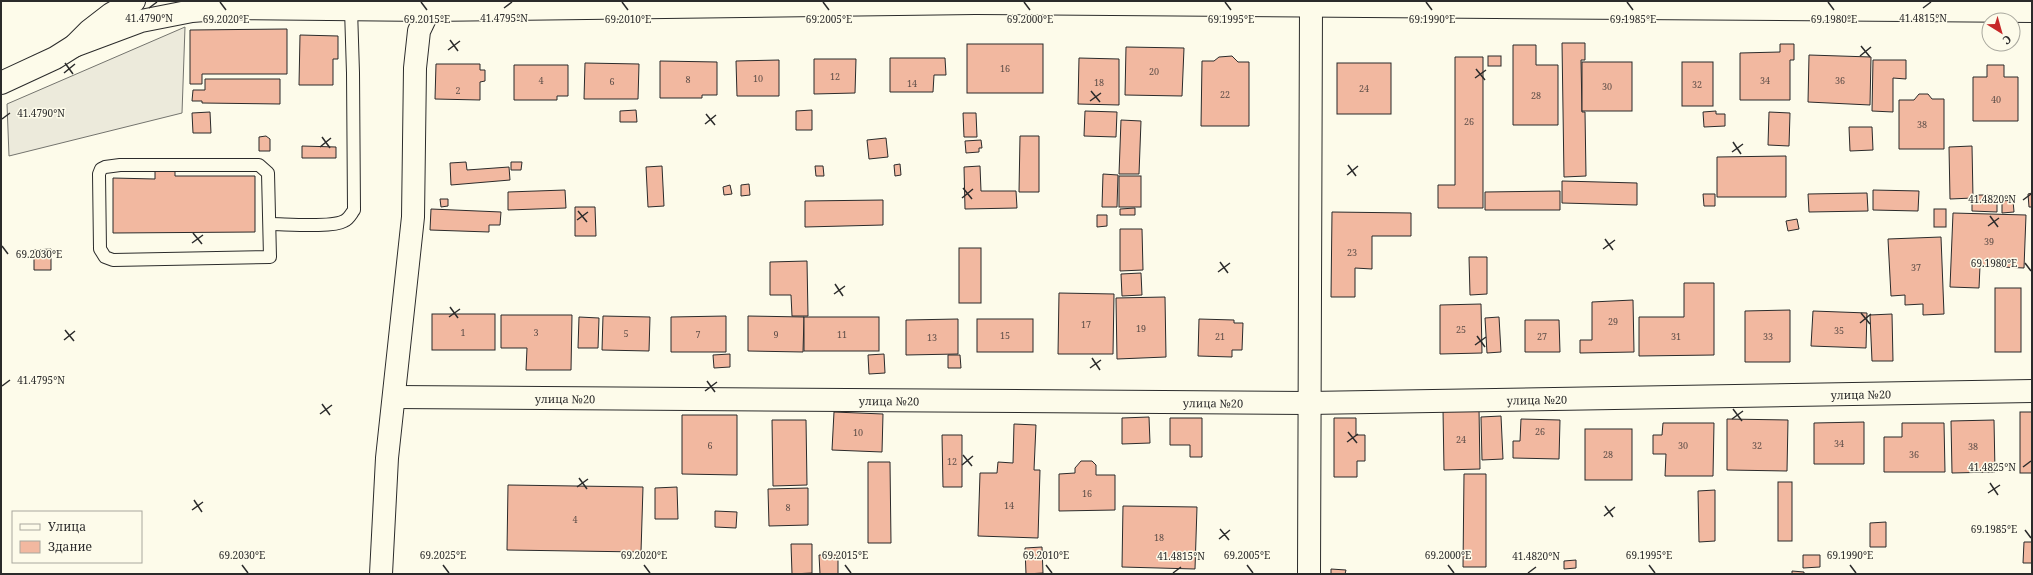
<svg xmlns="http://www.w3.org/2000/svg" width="2033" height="575" viewBox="0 0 2033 575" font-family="'Noto Serif',serif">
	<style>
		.parking { fill: #eceadb; stroke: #74746e }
		.building { fill: #f2b8a0; stroke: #2b2b2b }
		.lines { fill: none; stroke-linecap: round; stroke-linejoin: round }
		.service-casing { stroke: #2b2b2b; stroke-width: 14 }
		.minor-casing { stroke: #2b2b2b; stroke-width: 24 }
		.service { stroke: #fdfbea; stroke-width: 12 }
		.minor { stroke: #fdfbea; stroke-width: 22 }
		.ticks { fill: none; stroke: #2b2b2b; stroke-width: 1.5 }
		.labels { text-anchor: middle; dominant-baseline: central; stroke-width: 3; stroke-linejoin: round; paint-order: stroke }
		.number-label { font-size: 9px; fill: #5d4e48 }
		.street-label { font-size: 11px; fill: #2b2b2b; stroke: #fdfbea }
		.ticks-label { font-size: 10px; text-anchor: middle; fill: #2b2b2b; stroke: #fdfbea; stroke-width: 3; stroke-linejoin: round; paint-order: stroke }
	</style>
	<rect width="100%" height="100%" fill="#fdfbea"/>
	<polygon class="parking" points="185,27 182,113 9,156 7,104"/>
	<g class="building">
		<polygon points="287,29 287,74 202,74 202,84 190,84 190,30"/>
		<polygon points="300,35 338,36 338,59 333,59 333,85 299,85"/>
		<polygon points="1562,43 1585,43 1585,60 1581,60 1582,112 1585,112 1586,176 1564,177"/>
		<rect x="967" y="44" width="76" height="49"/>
		<polygon points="1780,44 1794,44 1794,60 1790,60 1790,100 1740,100 1740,53 1780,52"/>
		<polygon points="1513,45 1536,45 1536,65 1558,65 1558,125 1513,125"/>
		<polygon points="1126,47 1184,48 1182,96 1125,95"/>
		<polygon points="1809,55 1871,57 1870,105 1808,102"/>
		<polygon points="1232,56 1238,62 1249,62 1249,126 1201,126 1202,61 1214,61 1219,57"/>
		<rect x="1488" y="56" width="13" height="10"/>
		<polygon points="1455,57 1483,57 1483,208 1438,208 1438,185 1455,185"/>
		<polygon points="890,58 945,58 946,75 934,75 933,92 890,92"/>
		<polygon points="1079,58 1119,59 1119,105 1078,104"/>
		<polygon points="814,59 856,59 855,93 814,94"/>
		<polygon points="779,60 779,96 737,96 736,61"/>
		<polygon points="1873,60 1906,60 1906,79 1893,78 1893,112 1872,111"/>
		<polygon points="660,61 717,62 717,95 702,95 702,98 660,98"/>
		<rect x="1582" y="62" width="50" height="49"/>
		<rect x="1682" y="62" width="31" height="44"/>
		<polygon points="585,63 639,64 638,99 584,99"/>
		<rect x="1337" y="63" width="54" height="51"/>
		<polygon points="436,64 480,64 480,70 485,70 485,81 480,82 480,100 435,99"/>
		<polygon points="514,65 568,65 568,96 557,96 557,100 514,100"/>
		<polygon points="1987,65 2004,65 2004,77 2018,77 2018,121 1973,121 1973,77 1987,77"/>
		<polygon points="205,79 280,79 280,104 202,103 202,101 192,101 193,90 205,90"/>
		<polygon points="1919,94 1928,94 1932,99 1944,99 1944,149 1899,149 1899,100 1914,100"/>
		<polygon points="636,110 637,122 620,122 620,111"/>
		<polygon points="812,110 812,130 796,130 796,111"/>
		<polygon points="1085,111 1117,112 1116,137 1084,136"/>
		<polygon points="1716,111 1716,114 1725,114 1725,126 1704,127 1703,112"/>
		<polygon points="210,112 211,133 193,133 192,113"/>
		<polygon points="1769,112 1790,113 1789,146 1768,145"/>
		<polygon points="963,113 976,113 977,137 964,137"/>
		<polygon points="1121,120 1141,121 1139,174 1119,174"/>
		<polygon points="1849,127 1872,127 1873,150 1850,151"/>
		<polygon points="266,136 270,139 270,151 259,151 259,137"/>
		<polygon points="1020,136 1039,136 1039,192 1019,192"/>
		<polygon points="886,138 888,157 869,159 867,140"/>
		<polygon points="981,140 982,148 979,148 979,152 966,153 965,141"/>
		<polygon points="302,146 336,147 336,158 302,158"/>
		<polygon points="1972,146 1973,198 1950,199 1949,147"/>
		<polygon points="1786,156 1786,197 1717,197 1717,157"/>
		<polygon points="466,162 467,170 509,167 510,180 451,185 450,163"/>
		<polygon points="511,162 522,162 521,170 511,170"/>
		<polygon points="900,164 901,175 895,176 894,165"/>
		<polygon points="662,166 664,206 648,207 646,167"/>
		<polygon points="815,166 823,166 824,176 816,176"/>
		<polygon points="980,166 981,191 1016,191 1017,208 965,209 964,167"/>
		<polygon points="175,168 175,176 255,176 255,232 113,233 113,178 155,179 155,169"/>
		<polygon points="1103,174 1118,175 1117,207 1102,207"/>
		<rect x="1119" y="176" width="22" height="31"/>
		<polygon points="1562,181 1637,183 1637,205 1562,203"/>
		<polygon points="749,184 750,195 741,196 741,185"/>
		<polygon points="730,185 732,194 724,195 723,187"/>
		<polygon points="565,190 566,208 508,210 508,192"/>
		<polygon points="1873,190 1919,191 1918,211 1873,210"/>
		<polygon points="1560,191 1560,210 1485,210 1485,192"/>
		<polygon points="1867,193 1868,211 1809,212 1808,194"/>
		<polygon points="2032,193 2032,207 2029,207 2028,194"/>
		<polygon points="1703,194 1715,194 1715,206 1704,206"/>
		<polygon points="1975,195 1997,195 1997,212 1972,211 1972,200 1975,200"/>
		<polygon points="440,199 448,199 448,206 441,207"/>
		<polygon points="883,200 883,225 805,227 805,201"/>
		<polygon points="2013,200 2014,212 2002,213 2002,201"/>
		<polygon points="575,207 595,207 596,236 575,236"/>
		<polygon points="1135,208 1135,215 1120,215 1120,209"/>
		<polygon points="431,209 501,212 500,225 489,225 489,232 430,230"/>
		<rect x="1934" y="209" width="12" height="18"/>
		<polygon points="1332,212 1411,213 1411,236 1372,236 1372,269 1355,268 1355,297 1331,297"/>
		<polygon points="1953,213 2026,215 2024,268 1980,266 1979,288 1950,287"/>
		<polygon points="1097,215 1107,215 1107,226 1097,227"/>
		<polygon points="1797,219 1799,229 1788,231 1786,221"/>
		<polygon points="1120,229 1142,229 1143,270 1120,271"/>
		<polygon points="1941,237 1944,314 1923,315 1923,304 1905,305 1905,295 1891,296 1888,239"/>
		<rect x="959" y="248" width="22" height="55"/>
		<polygon points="51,249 51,270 34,270 34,250"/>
		<polygon points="1469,257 1487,257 1487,294 1470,295"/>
		<polygon points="807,261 808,316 792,316 791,295 770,295 770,262"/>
		<polygon points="1141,273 1142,295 1122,296 1121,274"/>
		<polygon points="1684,283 1714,283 1714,355 1639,356 1639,317 1684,317"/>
		<rect x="1995" y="288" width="26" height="64"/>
		<polygon points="1059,293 1114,294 1113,354 1058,354"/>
		<polygon points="1165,297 1166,357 1117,359 1116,298"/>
		<polygon points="1633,300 1634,352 1580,353 1580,340 1592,340 1592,302"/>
		<polygon points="1481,304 1482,353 1440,354 1440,305"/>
		<polygon points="1790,310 1790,362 1745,362 1745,311"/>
		<polygon points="1813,311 1867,313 1866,348 1811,346"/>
		<rect x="432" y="314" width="63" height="36"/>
		<polygon points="1892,314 1893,361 1872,361 1870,315"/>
		<polygon points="501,315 572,315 571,370 526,370 527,348 501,348"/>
		<polygon points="603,316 650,317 649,351 602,350"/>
		<polygon points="726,316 726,352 671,352 671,317"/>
		<polygon points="748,316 804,317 803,352 748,351"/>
		<polygon points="579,317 599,318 598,348 578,348"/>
		<rect x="804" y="317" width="75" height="34"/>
		<polygon points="1499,317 1501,352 1487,353 1485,318"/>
		<polygon points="958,319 958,354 906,355 906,320"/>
		<rect x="977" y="319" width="56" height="33"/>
		<polygon points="1199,319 1234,320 1234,323 1243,323 1242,350 1232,350 1232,357 1198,356"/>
		<polygon points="1525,320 1559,320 1560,352 1525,352"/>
		<polygon points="730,354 730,367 714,368 713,355"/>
		<polygon points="884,354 885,373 869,374 868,355"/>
		<polygon points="948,355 960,355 961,368 948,368"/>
		<polygon points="1479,409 1480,469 1444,470 1443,410"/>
		<polygon points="834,412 883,414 882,452 832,450"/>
		<rect x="2020" y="412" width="12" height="61"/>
		<polygon points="682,415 737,415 737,475 682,474"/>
		<polygon points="1501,416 1503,459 1482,460 1481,417"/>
		<polygon points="1149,417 1150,443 1122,444 1122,418"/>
		<polygon points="1170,418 1202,418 1202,457 1190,457 1190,445 1170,445"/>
		<polygon points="1334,418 1356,418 1356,435 1365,435 1365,461 1357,461 1357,477 1334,477"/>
		<polygon points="1521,419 1560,420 1559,459 1513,458 1513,441 1520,441"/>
		<polygon points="1727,419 1788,420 1787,471 1727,470"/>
		<polygon points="772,420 806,420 807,485 773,486"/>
		<polygon points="1994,420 1995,472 1952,473 1951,421"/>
		<polygon points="1864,422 1864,464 1814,464 1814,423"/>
		<polygon points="1663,423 1714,423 1713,476 1665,476 1666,454 1653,454 1653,435 1662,435"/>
		<polygon points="1902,423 1944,423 1945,472 1884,472 1884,437 1902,437"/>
		<polygon points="1014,424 1036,425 1034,470 1040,470 1038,538 978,536 980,473 997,473 998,462 1013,463"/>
		<rect x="1585" y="429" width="47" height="51"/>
		<polygon points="942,435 962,435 962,487 943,487"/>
		<polygon points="1081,461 1092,461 1096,465 1096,475 1115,475 1115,510 1059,511 1059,474 1075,473 1075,468"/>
		<polygon points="868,462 890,462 891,543 868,543"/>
		<polygon points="1464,474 1486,474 1486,567 1463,567"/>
		<rect x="1778" y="482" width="14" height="59"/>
		<polygon points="508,485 643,487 641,552 507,550"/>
		<polygon points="677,487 678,519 655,519 655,488"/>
		<polygon points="808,488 808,525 769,526 768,489"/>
		<polygon points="1715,490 1715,541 1699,542 1698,491"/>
		<polygon points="1123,506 1197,507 1195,569 1122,567"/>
		<polygon points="715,511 737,512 736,528 715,527"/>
		<polygon points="1886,522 1886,547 1870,547 1870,523"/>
		<polygon points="2024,542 2032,542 2032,563 2023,563"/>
		<polygon points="791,544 812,544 812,573 792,574"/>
		<polygon points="1042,547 1043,573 1026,574 1025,548"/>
		<polygon points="819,555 838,555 838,574 820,574"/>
		<polygon points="1803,555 1820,555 1820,567 1803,568"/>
		<polygon points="1576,560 1576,568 1564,569 1564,561"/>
		<polygon points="1331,569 1346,570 1345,574 1331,574"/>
		<polygon points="1792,571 1804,572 1804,574 1792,574"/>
	</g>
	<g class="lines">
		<defs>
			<g id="service">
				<polygon points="120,165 259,165 268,173 270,257 113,260 105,257 100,249 99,174 101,169 105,167"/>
				<path d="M270 224C286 224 332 228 344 221 349 219 351 214 354 210L353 73 351 9"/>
			</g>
			<g id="minor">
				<polyline points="74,46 141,21 192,11 230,8 429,10 975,3 2032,11"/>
				<polyline points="1,83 55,58 74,46 89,31 111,14 134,1"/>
				<path id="s1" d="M395 397 1308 403 2032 391"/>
				<polyline points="381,574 387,458 413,217 415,68 419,31 429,10 430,1"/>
				<polyline points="1309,574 1311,7"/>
			</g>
		</defs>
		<use href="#service" class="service-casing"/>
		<use href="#minor" class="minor-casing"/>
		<use href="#service" class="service"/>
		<use href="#minor" class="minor"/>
	</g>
	<path class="ticks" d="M220 2 226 10M421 2 427 10M622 2 628 10M823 2 829 10M1024 2 1030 10M1225 2 1231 10M1426 2 1432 10M1627 2 1633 10M1828 2 1834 10M149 8 157 2M504 8 512 2M1923 8 1931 2M450 40 458 51M1861 46 1870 57M448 50 460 41M1860 56 1871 47M65 63 73 74M1476 69 1485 80M64 73 75 64M1475 78 1486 70M1091 91 1100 102M1090 101 1101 93M706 114 715 125M2 119 10 113M705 124 716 115M322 137 330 148M1733 142 1741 154M320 147 331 138M1732 152 1743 144M1348 165 1356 176M1347 175 1358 166M963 188 972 199M962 198 973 189M2023 200 2031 194M578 211 587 222M1990 216 1998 227M577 220 588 212M1988 226 1999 218M193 233 202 244M1605 239 1613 250M192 243 203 235M2 246 8 254M1603 249 1615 240M1220 262 1228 273M2025 263 2031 271M1218 272 1230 263M835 284 843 296M834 294 845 286M450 307 458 318M1861 313 1870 324M449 317 460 309M1860 323 1871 314M65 330 74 341M1477 336 1485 347M64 340 75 331M1475 345 1486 337M1092 358 1100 370M1090 368 1101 360M707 381 715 392M2 386 10 380M705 391 717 382M322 404 330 415M1733 409 1742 421M320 414 332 405M1732 419 1743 411M1348 432 1357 443M1347 442 1358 434M963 455 972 466M962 465 973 456M2023 467 2031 461M579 478 587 489M1990 483 1998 495M577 487 588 479M1988 493 2000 485M194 500 202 512M1605 506 1613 517M192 510 203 502M1604 516 1615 507M1220 529 1229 540M2025 530 2031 538M1219 539 1230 530M242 565 248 573M443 565 449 573M644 565 650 573M845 565 851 573M1046 565 1052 573M1247 565 1253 573M1448 565 1454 573M1649 565 1655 573M1850 565 1856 573M1173 573 1181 567M1528 573 1536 567"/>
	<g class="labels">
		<g class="number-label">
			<text x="1005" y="68">16</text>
			<text x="1154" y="71">20</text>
			<text x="835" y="76">12</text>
			<text x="758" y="78">10</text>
			<text x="688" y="79">8</text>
			<text x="541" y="80">4</text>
			<text x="1765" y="80">34</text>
			<text x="1840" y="80">36</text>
			<text x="612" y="81">6</text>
			<text x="1099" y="82">18</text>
			<text x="912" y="83">14</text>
			<text x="1697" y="84">32</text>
			<text x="1607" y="86">30</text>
			<text x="1364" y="88">24</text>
			<text x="458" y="90">2</text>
			<text x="1225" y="94">22</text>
			<text x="1536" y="95">28</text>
			<text x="1996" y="99">40</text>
			<text x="1469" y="121">26</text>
			<text x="1922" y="124">38</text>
			<text x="1989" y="241">39</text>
			<text x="1352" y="252">23</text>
			<text x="1916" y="267">37</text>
			<text x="1613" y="321">29</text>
			<text x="1086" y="324">17</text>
			<text x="1141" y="328">19</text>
			<text x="1461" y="329">25</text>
			<text x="1839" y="330">35</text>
			<text x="463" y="332">1</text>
			<text x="536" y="332">3</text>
			<text x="626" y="333">5</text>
			<text x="698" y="334">7</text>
			<text x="776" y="334">9</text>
			<text x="842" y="334">11</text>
			<text x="1005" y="335">15</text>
			<text x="1220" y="336">21</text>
			<text x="1542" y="336">27</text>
			<text x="1676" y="336">31</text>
			<text x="1768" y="336">33</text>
			<text x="932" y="337">13</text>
			<text x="1540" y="431">26</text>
			<text x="858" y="432">10</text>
			<text x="1461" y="439">24</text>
			<text x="1839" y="443">34</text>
			<text x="710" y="445">6</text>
			<text x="1683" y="445">30</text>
			<text x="1757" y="445">32</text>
			<text x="1973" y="446">38</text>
			<text x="1608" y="454">28</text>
			<text x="1914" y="454">36</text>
			<text x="952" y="461">12</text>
			<text x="1087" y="493">16</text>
			<text x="1009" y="505">14</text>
			<text x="788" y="507">8</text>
			<text x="575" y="519">4</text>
			<text x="1159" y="537">18</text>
		</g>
		<g class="street-label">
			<text stroke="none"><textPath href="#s1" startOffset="1466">улица №20</textPath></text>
			<text stroke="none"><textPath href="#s1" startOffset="170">улица №20</textPath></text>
			<text stroke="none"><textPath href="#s1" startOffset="1142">улица №20</textPath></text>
			<text stroke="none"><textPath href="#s1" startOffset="494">улица №20</textPath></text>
			<text stroke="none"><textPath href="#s1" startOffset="818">улица №20</textPath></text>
		</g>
	</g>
	<g class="ticks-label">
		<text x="149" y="22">41.4790°N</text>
		<text x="504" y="22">41.4795°N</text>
		<text x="1923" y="22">41.4815°N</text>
		<text x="226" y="23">69.2020°E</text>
		<text x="427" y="23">69.2015°E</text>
		<text x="628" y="23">69.2010°E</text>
		<text x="829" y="23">69.2005°E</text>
		<text x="1030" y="23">69.2000°E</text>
		<text x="1231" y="23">69.1995°E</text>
		<text x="1432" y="23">69.1990°E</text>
		<text x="1633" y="23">69.1985°E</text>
		<text x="1834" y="23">69.1980°E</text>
		<text x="41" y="117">41.4790°N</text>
		<text x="1992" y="203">41.4820°N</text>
		<text x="39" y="258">69.2030°E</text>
		<text x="1994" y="267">69.1980°E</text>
		<text x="41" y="384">41.4795°N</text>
		<text x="1992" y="471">41.4825°N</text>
		<text x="1994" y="533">69.1985°E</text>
		<text x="242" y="559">69.2030°E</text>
		<text x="443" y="559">69.2025°E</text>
		<text x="644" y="559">69.2020°E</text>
		<text x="845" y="559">69.2015°E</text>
		<text x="1046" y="559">69.2010°E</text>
		<text x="1247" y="559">69.2005°E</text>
		<text x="1448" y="559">69.2000°E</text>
		<text x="1649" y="559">69.1995°E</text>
		<text x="1850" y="559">69.1990°E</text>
		<text x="1181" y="560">41.4815°N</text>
		<text x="1536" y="560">41.4820°N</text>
	</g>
	<rect width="2033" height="575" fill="none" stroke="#2b2b2b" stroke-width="4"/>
	<rect x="12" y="511" width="130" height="52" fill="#fdfbea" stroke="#a9a89e"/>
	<rect x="20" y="524" width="20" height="6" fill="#fdfbea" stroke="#a9a89e"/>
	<text x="48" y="531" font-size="12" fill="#2b2b2b">Улица</text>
	<rect x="20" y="541" width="20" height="12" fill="#f2b8a0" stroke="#a9a89e"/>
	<text x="48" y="551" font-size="12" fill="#2b2b2b">Здание</text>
	<g transform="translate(2001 32) rotate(143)"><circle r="19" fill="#fdfbea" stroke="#a9a89e"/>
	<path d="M0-3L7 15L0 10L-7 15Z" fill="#c62828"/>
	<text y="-6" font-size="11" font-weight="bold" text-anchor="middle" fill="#2b2b2b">С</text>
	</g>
</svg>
